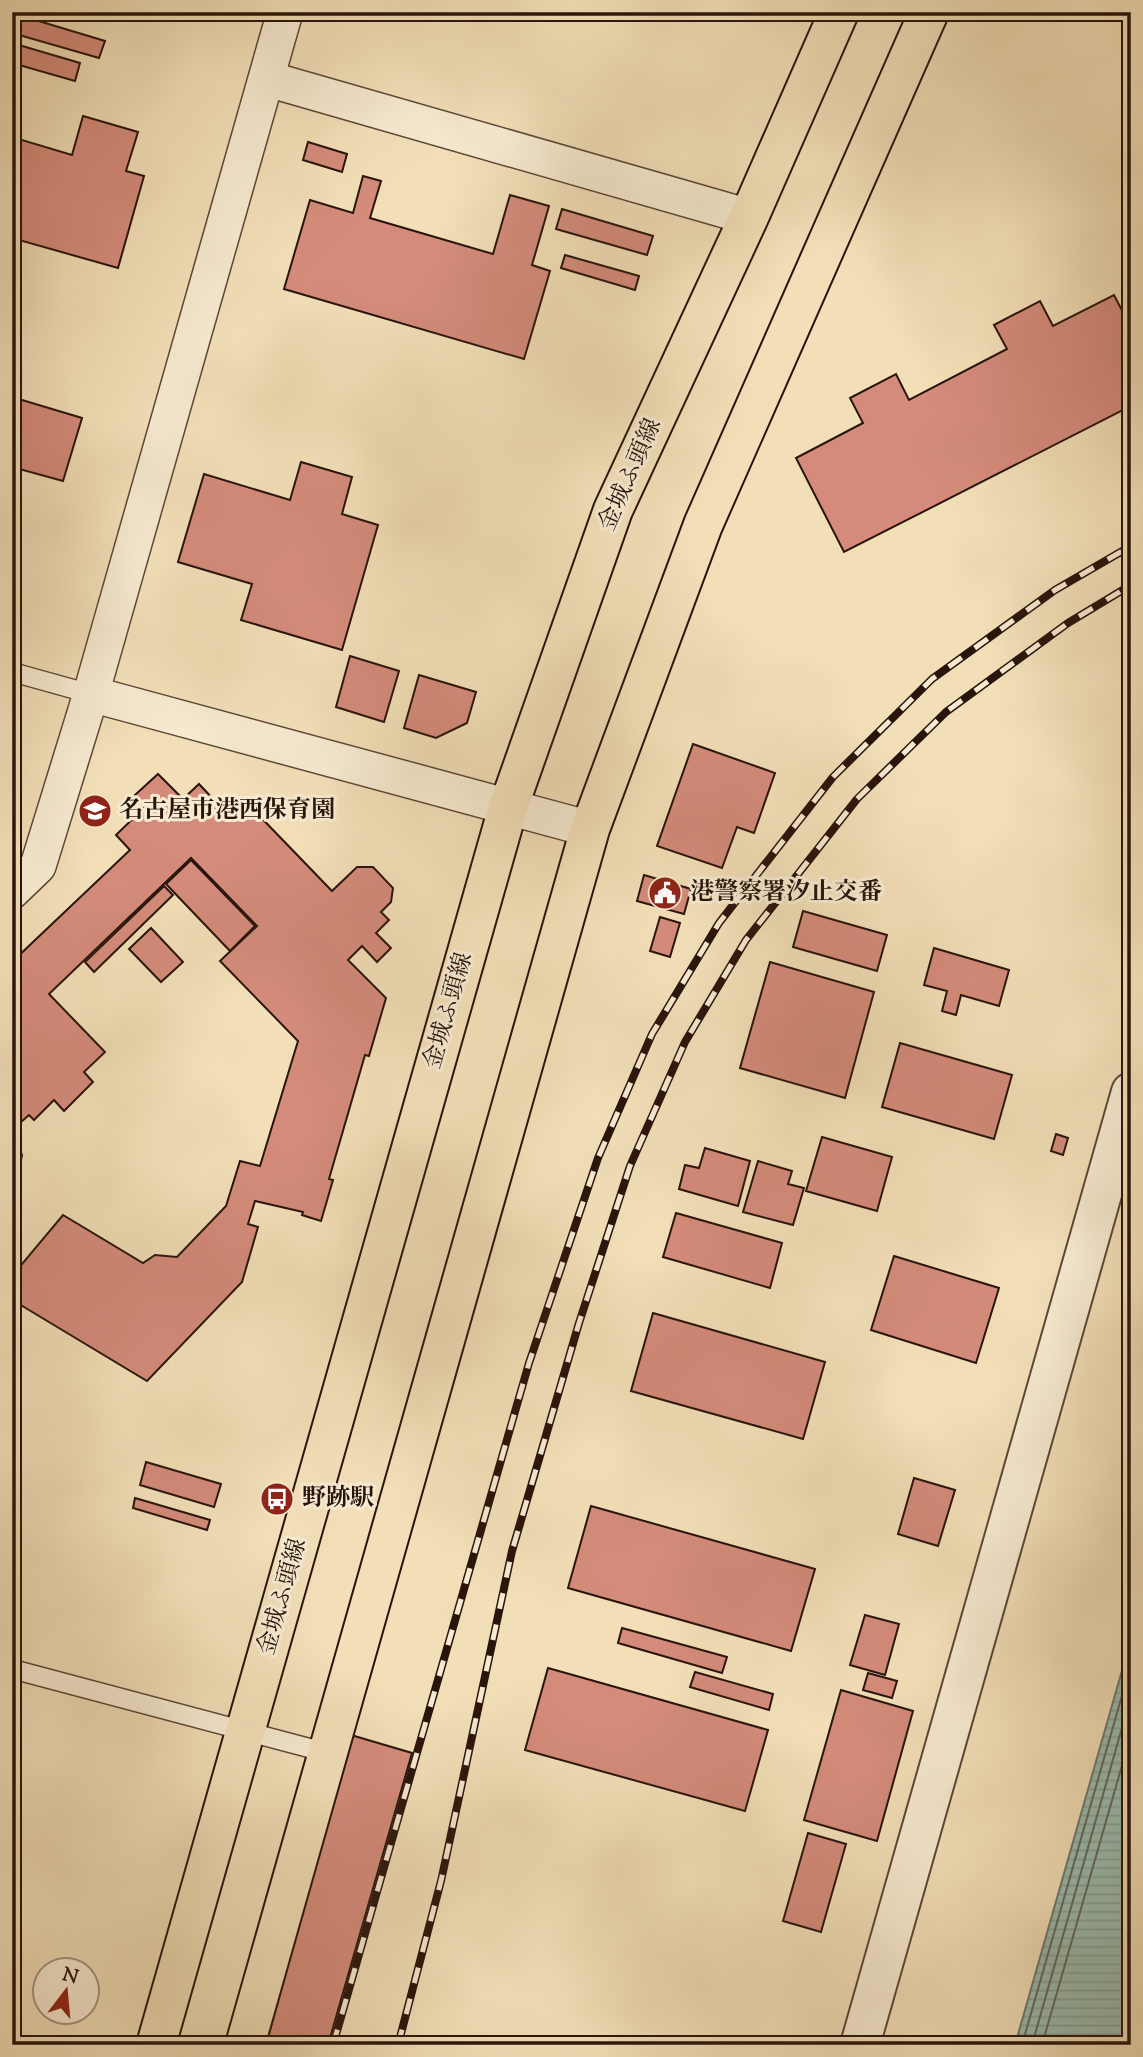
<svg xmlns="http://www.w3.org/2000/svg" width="1143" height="2057" viewBox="0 0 1143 2057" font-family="'Sorts Mill Goudy','Noto Serif JP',serif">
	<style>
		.water { fill: url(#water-rules); stroke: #6d796f; stroke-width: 2 }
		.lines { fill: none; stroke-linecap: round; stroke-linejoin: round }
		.shore { stroke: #62685e; stroke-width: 2 }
		.building { fill: #d48b7b; stroke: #29140b; stroke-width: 2 }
		.service-casing { stroke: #5b4736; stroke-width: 21 }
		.minor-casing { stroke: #5b4736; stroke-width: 38 }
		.tertiary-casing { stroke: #5b4736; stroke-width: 42 }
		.primary-casing { stroke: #29140b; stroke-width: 42 }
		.service { stroke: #f7ead1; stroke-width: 18 }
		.minor { stroke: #f7ead1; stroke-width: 35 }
		.tertiary { stroke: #f7ead1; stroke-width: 38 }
		.primary { stroke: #f2dfb8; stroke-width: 38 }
		.rail-casing { stroke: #29140b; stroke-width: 8 }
		.rail { stroke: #f7ead1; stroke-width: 5; stroke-dasharray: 16; stroke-linecap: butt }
		.labels { text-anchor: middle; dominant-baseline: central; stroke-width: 6; stroke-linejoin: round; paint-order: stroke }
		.street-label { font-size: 24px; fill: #29140b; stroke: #f7ead1 }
		.poi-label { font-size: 24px; font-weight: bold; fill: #29140b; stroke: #f7ead1; text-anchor: start }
	</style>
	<defs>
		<pattern id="water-rules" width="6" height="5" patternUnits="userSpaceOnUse" patternTransform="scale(1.75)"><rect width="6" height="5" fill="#9bbcb1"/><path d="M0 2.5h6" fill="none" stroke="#86a197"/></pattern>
	</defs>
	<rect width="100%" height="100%" fill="#f2dfb8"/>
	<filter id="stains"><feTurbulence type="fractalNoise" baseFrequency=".00286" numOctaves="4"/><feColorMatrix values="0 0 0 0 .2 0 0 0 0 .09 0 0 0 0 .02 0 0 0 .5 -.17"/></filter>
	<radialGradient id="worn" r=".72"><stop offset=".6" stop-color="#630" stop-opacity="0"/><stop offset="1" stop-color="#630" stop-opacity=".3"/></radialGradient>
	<polygon class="water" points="1131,1639 1131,2045 1015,2045"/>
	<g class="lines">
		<g class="shore">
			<polyline points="1022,2045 1131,1664"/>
			<polyline points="1032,2045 1131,1696"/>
			<polyline points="1042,2045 1131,1734"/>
		</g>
	</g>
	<g class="building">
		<polygon points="12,13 105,41 99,58 12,33"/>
		<polygon points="12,43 80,63 75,81 12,63"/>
		<polygon points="83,116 138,132 126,171 144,176 118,268 12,238 12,137 72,155"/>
		<polygon points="308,142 347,154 342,172 303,160"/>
		<polygon points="363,176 381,181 370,218 493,254 510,195 549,206 532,265 550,271 524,359 284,289 310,200 353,213"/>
		<polygon points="562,209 653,236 647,255 556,229"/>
		<polygon points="565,255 639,276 635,290 561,268"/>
		<polygon points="1114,295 1131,328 1131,406 844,552 796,458 863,423 850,398 896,374 909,400 1007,349 994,325 1040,301 1053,326"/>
		<polygon points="12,397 82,418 63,481 12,467"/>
		<polygon points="301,462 352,477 342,514 378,525 342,650 241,620 252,584 178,562 204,474 290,500"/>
		<polygon points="350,656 399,671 384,722 336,707"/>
		<polygon points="419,675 476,692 467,723 436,738 404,728"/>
		<polygon points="693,744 775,773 754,833 737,827 722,868 657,846"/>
		<polygon points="158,774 183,799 199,784 232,819 248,804 332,891 357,867 373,867 393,888 391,902 381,912 389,920 376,933 391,948 377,962 362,946 348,960 386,998 369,1056 365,1055 329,1179 333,1180 321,1221 302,1215 303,1212 255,1201 248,1224 258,1227 242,1282 147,1381 14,1301 12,1276 63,1215 143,1263 155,1255 177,1257 226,1206 240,1161 260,1166 298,1041 220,961 257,926 191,858 49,994 105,1052 84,1072 93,1082 64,1111 54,1100 34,1120 29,1115 12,1130 12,962 130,850 116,835 146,806 135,795"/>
		<polygon points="191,860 255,926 230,951 166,884"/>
		<polygon points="644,875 691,889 684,914 637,901"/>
		<polygon points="164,886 173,895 94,972 85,962"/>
		<polygon points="803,911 887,935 877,971 793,947"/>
		<polygon points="660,917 680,923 670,957 650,951"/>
		<polygon points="151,928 183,962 161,982 129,949"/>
		<polygon points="934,948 1009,970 999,1006 961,995 956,1015 942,1011 947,991 924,985"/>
		<polygon points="770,962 874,992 845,1098 740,1068"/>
		<polygon points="900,1043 1012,1075 994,1139 882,1107"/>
		<polygon points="1056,1134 1068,1138 1063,1155 1051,1151"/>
		<polygon points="822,1137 892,1157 877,1211 806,1191"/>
		<polygon points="14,1138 22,1155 18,1176 12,1183"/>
		<polygon points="705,1148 750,1161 738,1206 679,1189 685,1165 699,1168"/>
		<polygon points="758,1161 792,1171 788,1184 804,1188 793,1225 743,1212"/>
		<polygon points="676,1213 782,1243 770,1288 663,1257"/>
		<polygon points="894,1256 999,1288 976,1363 871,1330"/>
		<polygon points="653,1313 825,1362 803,1439 631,1391"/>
		<polygon points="146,1462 221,1484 214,1507 140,1485"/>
		<polygon points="914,1478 955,1490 938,1546 898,1534"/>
		<polygon points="135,1498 210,1520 207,1530 133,1508"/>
		<polygon points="591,1506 815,1569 791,1651 568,1588"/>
		<polygon points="865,1615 899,1624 885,1675 850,1665"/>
		<polygon points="622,1628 727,1657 722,1673 618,1643"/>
		<polygon points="548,1668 768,1730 745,1811 525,1750"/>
		<polygon points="695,1672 773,1694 769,1710 690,1687"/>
		<polygon points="868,1673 897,1681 892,1698 863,1690"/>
		<polygon points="841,1690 913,1711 877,1841 804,1820"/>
		<polygon points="351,1735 412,1753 328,2045 266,2045"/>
		<polygon points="808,1833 846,1844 821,1932 783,1921"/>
	</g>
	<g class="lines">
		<defs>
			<g id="service">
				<polyline points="12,672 91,694"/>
				<polyline points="12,1669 328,1753"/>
			</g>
			<g id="minor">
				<polyline points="268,79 749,217"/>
				<polyline points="91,694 590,829"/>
				<polyline points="12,891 38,866 91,694 285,12"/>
			</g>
			<polyline id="tertiary" points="860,2045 1131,1092"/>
			<g id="primary">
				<polyline points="156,2045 508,808 613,510 749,217 839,12"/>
				<polyline points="245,2045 590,829 703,525 929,12"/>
			</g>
		</defs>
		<use href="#service" class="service-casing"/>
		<use href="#minor" class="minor-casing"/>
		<use href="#tertiary" class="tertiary-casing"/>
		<use href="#primary" class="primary-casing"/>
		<use href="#service" class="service"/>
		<use href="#minor" class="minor"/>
		<use href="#tertiary" class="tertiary"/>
		<use href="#primary" class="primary"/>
		<defs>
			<g id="rail">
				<polyline points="333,2045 529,1363 598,1158 652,1034 719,923 833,777 932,679 1055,590 1131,546"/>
				<polyline points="398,2045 441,1881 512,1551 579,1323 630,1166 685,1042 746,940 857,799 946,712 1068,623 1131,585"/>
			</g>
		</defs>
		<use href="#rail" class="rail-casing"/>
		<use href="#rail" class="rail"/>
	</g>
	<defs>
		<symbol id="school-disc" viewBox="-11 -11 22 22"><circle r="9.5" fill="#8f2418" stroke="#f7ead1"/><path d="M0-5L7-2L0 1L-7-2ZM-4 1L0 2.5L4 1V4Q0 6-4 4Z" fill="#fff"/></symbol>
		<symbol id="civic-disc" viewBox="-11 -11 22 22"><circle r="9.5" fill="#8f2418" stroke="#f7ead1"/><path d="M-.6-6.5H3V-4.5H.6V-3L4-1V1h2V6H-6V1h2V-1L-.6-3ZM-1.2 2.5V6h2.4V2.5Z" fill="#fff"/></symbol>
		<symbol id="bus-disc" viewBox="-11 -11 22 22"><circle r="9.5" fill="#8f2418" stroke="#f7ead1"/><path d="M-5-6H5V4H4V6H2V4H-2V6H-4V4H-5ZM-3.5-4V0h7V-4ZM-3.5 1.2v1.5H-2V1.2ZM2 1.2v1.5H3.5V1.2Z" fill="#fff"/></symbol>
	</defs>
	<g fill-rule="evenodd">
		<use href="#school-disc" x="76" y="792" width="38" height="38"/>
		<use href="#civic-disc" x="646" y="874" width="38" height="38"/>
		<use href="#bus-disc" x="258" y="1480" width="38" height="38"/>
	</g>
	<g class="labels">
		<g class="street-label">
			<text transform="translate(631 475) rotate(-66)">金城ふ頭線</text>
			<text transform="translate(449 1011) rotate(-74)">金城ふ頭線</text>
			<text transform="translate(283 1597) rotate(-74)">金城ふ頭線</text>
		</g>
		<g class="poi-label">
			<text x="119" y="811">名古屋市港西保育園</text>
			<text x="690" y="893">港警察署汐止交番</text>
			<text x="302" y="1499">野跡駅</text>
		</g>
	</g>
	<rect width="1143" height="2057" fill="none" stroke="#f2dfb8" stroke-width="42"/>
	<rect x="14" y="14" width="1115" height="2029" fill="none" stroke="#29140b" stroke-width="3.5"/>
	<rect x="21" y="21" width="1101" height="2015" fill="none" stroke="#29140b" stroke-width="2"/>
	<g transform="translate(66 1991) rotate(16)"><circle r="33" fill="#f7ead1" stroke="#a59482" stroke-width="2"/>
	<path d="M0-5L12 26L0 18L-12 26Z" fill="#8f2418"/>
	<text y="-10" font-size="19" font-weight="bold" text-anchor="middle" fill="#29140b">N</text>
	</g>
	<rect width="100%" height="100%" filter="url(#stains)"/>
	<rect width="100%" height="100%" fill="url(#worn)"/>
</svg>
